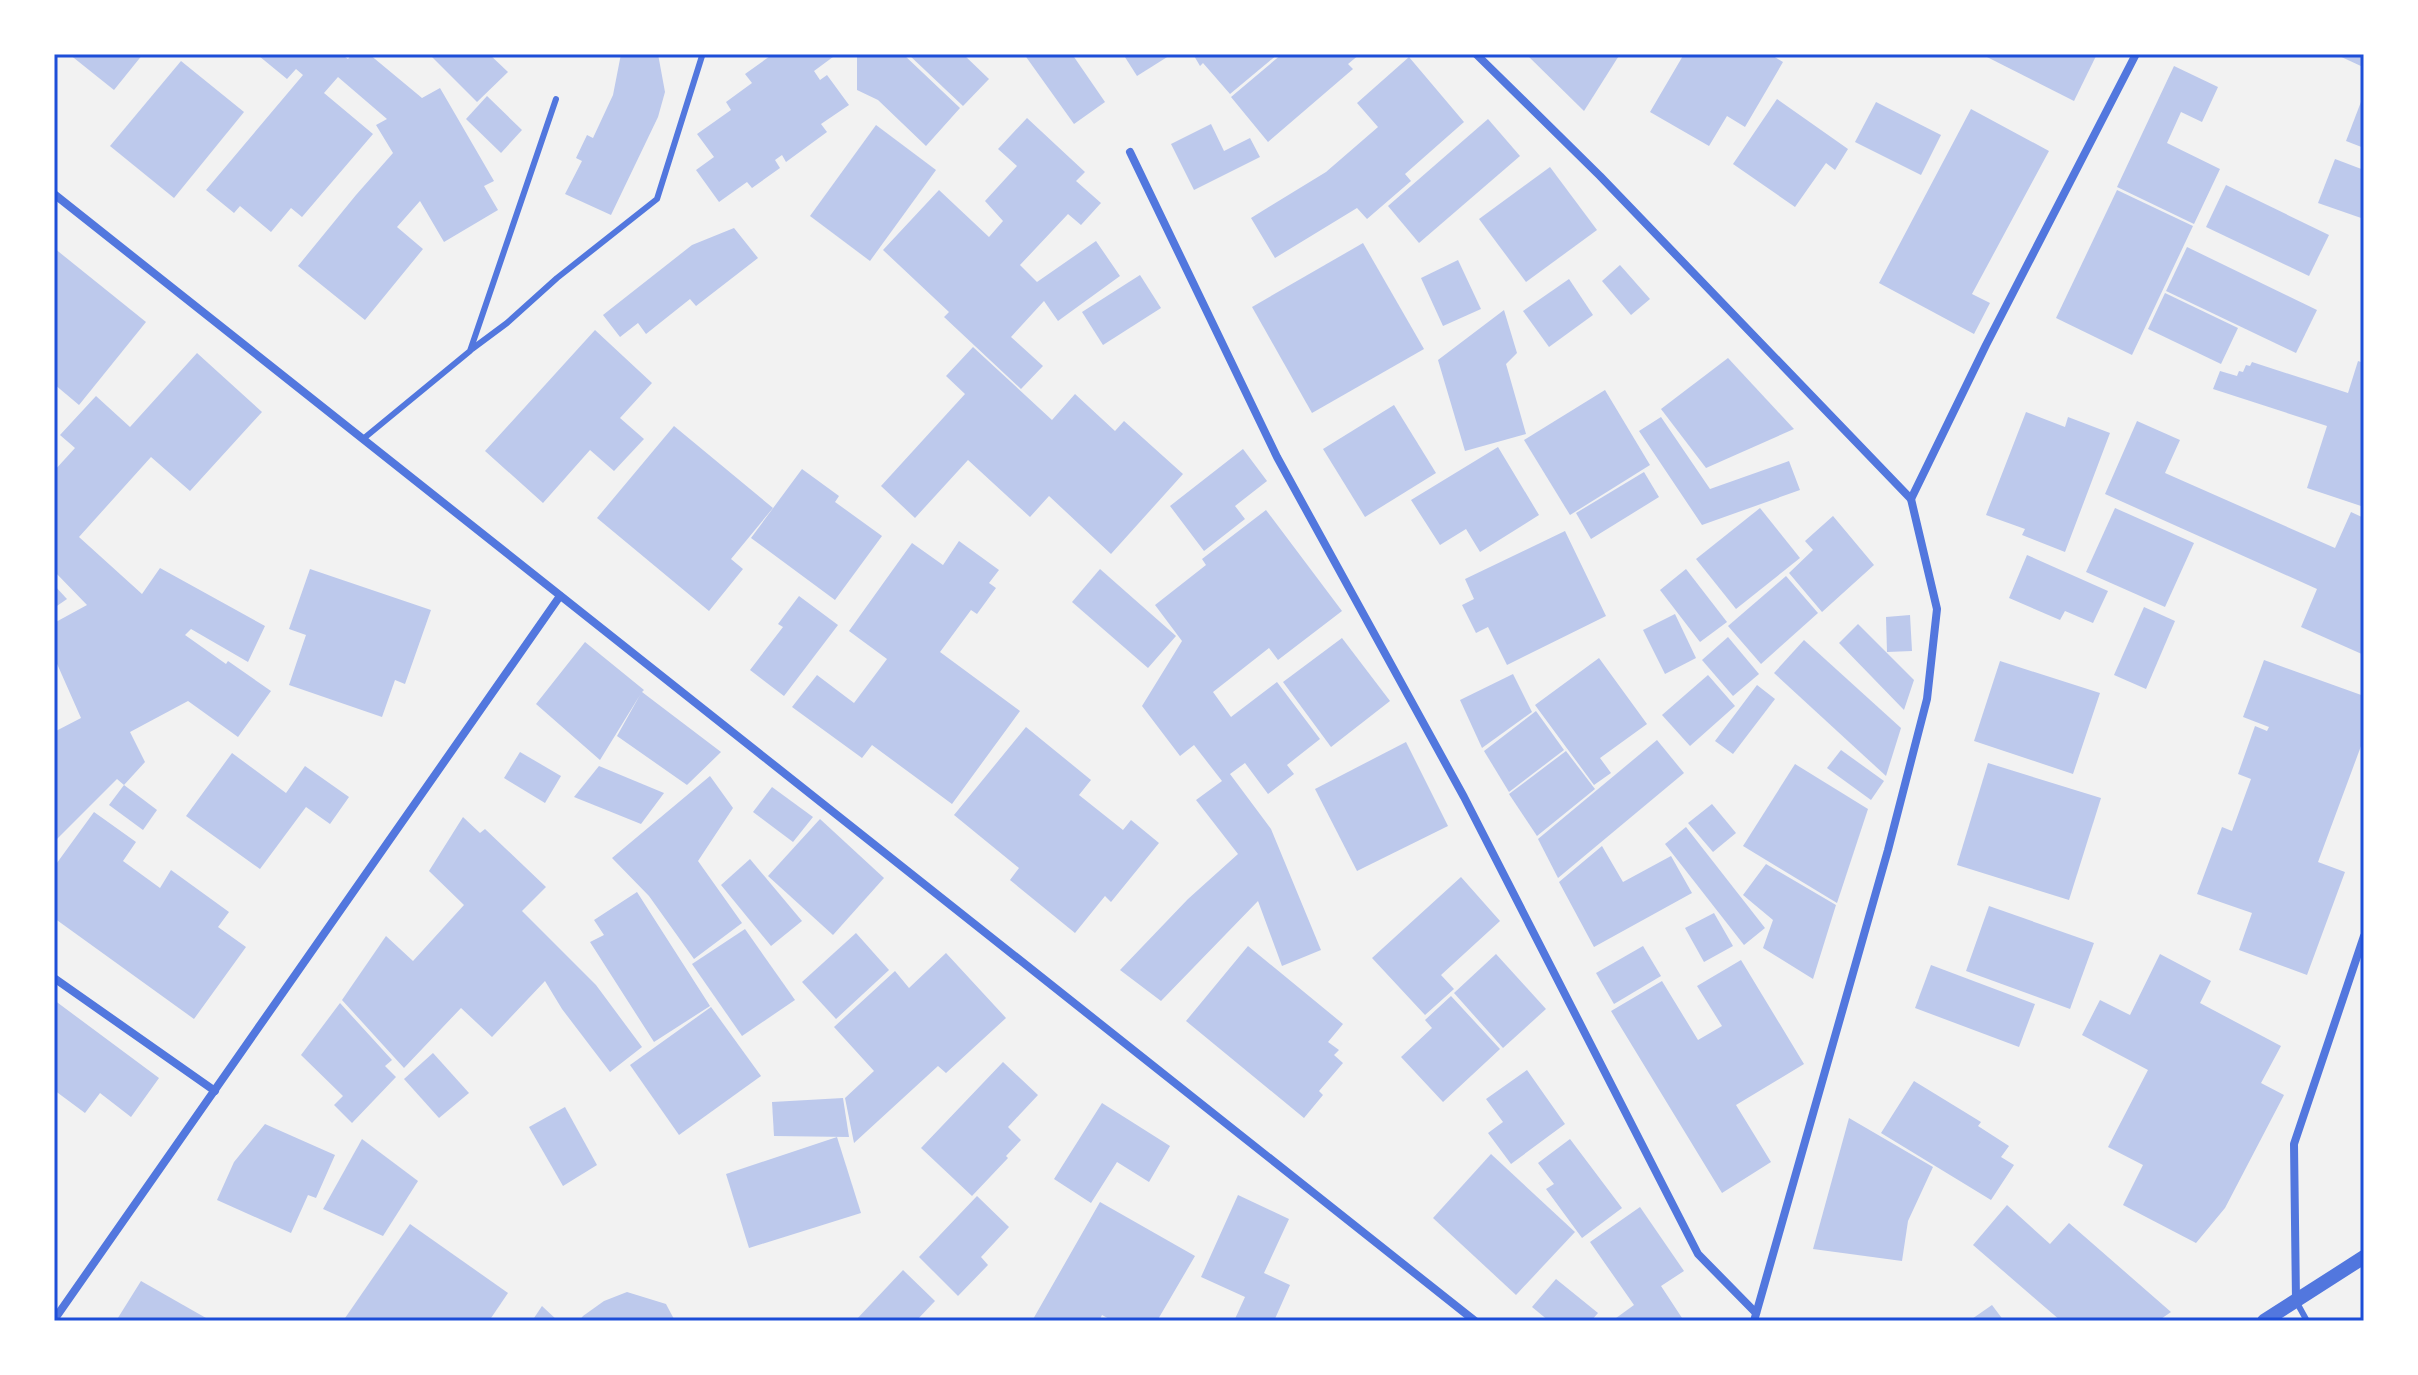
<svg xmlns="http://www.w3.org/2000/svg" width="2418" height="1375" viewBox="0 0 2418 1375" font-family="'Fira Sans Condensed',sans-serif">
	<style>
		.building { fill: #bdc9ec }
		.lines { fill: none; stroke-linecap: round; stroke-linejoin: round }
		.service { stroke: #5277de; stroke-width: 6 }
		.minor { stroke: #5277de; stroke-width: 8 }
		.tertiary { stroke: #5277de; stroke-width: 14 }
		.neatline { fill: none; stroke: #1d4ed8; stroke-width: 3 }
	</style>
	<rect width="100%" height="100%" fill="#f2f2f2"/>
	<g class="building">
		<polygon points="69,54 143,54 114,90"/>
		<polygon points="261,54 341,54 348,59 352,54 369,54 422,98 440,88 494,181 484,186 498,210 444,242 420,201 397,227 423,249 365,320 298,266 356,195 393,153 376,125 387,119 338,77 324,93 373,134 302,217 291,208 271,232 240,206 234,213 206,190 303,75 296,69 287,79 259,56"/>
		<polygon points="429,54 489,54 508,72 477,102"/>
		<polygon points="621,54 658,54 665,92 658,117 611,215 565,194 582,161 576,158 587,135 593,138 613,95"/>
		<polygon points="773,54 837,54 814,71 820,80 827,75 849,105 821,124 827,132 786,162 782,155 775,160 780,168 752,188 747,182 719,202 696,170 714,157 697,134 731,110 726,102 752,83 745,74"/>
		<polygon points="857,54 903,54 960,108 926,146 878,100 857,90"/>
		<polygon points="908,54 963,54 989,79 963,106"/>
		<polygon points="1024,54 1072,54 1105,102 1074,124"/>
		<polygon points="1123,54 1172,54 1137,76"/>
		<polygon points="1193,54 1278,54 1230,94 1203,63 1200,66"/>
		<polygon points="1282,54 1360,54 1348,64 1353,69 1268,142 1231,97"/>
		<polygon points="1526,54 1620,54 1584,111"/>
		<polygon points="1684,54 1770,54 1783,62 1745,127 1727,116 1709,146 1650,112"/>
		<polygon points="1981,54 2097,54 2074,101"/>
		<polygon points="2335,54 2364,54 2364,65 2363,67"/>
		<polygon points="1409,57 1464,122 1405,174 1411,181 1367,219 1357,208 1275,258 1251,218 1326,172 1378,127 1357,103"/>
		<polygon points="181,61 244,112 174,198 110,146"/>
		<polygon points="2174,66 2218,87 2202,122 2181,112 2167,143 2220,169 2194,224 2117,187"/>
		<polygon points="2364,94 2364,148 2346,141"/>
		<polygon points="487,96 522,130 501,153 466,119"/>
		<polygon points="1777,99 1848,149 1835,170 1826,163 1795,207 1733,164"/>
		<polygon points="1876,102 1941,135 1921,175 1855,142"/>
		<polygon points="1971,109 2049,151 1972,294 1990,303 1974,334 1879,283"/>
		<polygon points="1027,118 1085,172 1076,181 1101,203 1081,225 1068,214 1020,265 1037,282 1096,241 1120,276 1058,321 1044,301 1011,337 1043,366 1021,389 944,317 949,312 883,250 939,190 989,237 1003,221 985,201 1017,166 998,149"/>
		<polygon points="1488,119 1520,156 1419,243 1388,206"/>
		<polygon points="1211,124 1224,151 1250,138 1260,157 1194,190 1171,144"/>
		<polygon points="876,125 936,170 870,261 810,216"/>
		<polygon points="2335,159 2364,170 2364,219 2318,203"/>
		<polygon points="1550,167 1597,230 1526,282 1479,219"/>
		<polygon points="2226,185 2329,235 2309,276 2206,227"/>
		<polygon points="2117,190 2193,226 2132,355 2056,318"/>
		<polygon points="734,228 758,258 696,306 690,299 646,334 638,323 620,337 603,315 692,245"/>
		<polygon points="1363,243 1424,349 1312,413 1252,307"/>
		<polygon points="2187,247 2317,310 2296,353 2166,291"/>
		<polygon points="54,248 146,322 79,405 54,384"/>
		<polygon points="1458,260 1481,309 1443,326 1421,278"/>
		<polygon points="1620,265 1650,299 1631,315 1602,281"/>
		<polygon points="1140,275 1161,308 1103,345 1082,312"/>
		<polygon points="1569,279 1593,315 1549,347 1523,311"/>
		<polygon points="2165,293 2238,328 2221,364 2148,329"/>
		<polygon points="1504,310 1517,353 1506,364 1526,434 1465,451 1438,360"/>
		<polygon points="595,330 652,383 620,418 644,439 614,471 590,450 543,503 485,451"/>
		<polygon points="973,347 1052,420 1075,394 1115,431 1124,421 1183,474 1111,554 1049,496 1030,517 968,460 915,518 881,486 965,394 946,376"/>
		<polygon points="197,353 262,412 190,491 151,457 79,537 142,594 160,568 265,626 248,662 191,629 185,635 226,664 228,661 271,691 238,737 188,701 130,732 145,762 124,785 117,779 54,842 54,732 81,718 54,657 54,623 87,605 54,571 54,471 75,448 60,435 96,396 130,427"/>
		<polygon points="1728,358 1794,429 1706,468 1661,409"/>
		<polygon points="2358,361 2364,363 2364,507 2307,488 2327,426 2213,389 2220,371 2237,376 2239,371 2243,372 2246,365 2250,366 2252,362 2348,393"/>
		<polygon points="1605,390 1650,465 1570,515 1524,440"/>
		<polygon points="1394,405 1436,473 1365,517 1323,449"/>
		<polygon points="2026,412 2065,427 2068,417 2110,433 2065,552 2022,535 2025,529 1986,515"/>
		<polygon points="1661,417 1710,489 1789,461 1800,490 1702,525 1639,431"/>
		<polygon points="2137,421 2180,440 2165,473 2335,548 2351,512 2364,518 2364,655 2301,627 2317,589 2105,494"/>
		<polygon points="674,426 773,508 731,559 743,569 709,611 597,518"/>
		<polygon points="1498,447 1539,515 1480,552 1466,529 1440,545 1411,500"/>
		<polygon points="1243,449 1267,481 1235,506 1245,519 1204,551 1170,506"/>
		<polygon points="802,469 839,496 835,502 882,536 835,600 751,538"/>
		<polygon points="1644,472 1659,497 1591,539 1576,513"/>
		<polygon points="1760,508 1800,558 1736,609 1696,559"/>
		<polygon points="2115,508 2194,543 2165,607 2086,572"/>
		<polygon points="1266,510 1342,611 1278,660 1269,648 1213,692 1231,717 1277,682 1320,739 1287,765 1294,774 1268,794 1245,763 1230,774 1271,829 1321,950 1282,966 1258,901 1161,1001 1120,970 1188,899 1238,854 1196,800 1222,781 1194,745 1180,756 1142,706 1182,641 1155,605 1206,565 1202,559"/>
		<polygon points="1833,516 1874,565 1822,612 1789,573 1813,550 1805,541"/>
		<polygon points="1565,531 1606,616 1507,665 1488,627 1476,633 1462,605 1474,599 1465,579"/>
		<polygon points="959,541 999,570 989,583 996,588 977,614 971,610 940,652 1020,711 952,804 872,745 862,758 792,707 817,675 854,703 887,659 849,631 912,543 943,565"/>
		<polygon points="2027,555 2108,591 2093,623 2065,611 2060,620 2009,598"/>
		<polygon points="310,569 431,610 405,684 395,680 382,717 289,685 306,635 289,629"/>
		<polygon points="1100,569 1176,636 1148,668 1072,602"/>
		<polygon points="1686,569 1727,622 1700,642 1660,590"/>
		<polygon points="1786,576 1818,613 1761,664 1728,626"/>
		<polygon points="54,585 67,599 54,608"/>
		<polygon points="799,596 838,625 784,696 750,670 783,627 778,624"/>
		<polygon points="2144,607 2175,621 2146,689 2114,675"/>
		<polygon points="1675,614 1696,658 1665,674 1643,630"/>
		<polygon points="1910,615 1912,651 1887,652 1886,617"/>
		<polygon points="1858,624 1914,680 1904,710 1839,643"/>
		<polygon points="1728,637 1759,674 1733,696 1702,660"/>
		<polygon points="1342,638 1390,701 1331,747 1283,682"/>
		<polygon points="1804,640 1901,728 1886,776 1774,673"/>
		<polygon points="585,642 644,690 642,692 721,752 687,785 617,736 640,695 600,760 536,704"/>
		<polygon points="1599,658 1647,724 1600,758 1611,773 1594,785 1535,705"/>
		<polygon points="2264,660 2364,696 2364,738 2318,862 2345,872 2307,975 2239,950 2252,913 2197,894 2222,827 2232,831 2251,779 2238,774 2255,726 2267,731 2269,727 2243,717"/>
		<polygon points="2000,661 2100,693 2073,774 1974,741"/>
		<polygon points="1513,674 1532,712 1482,748 1460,700"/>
		<polygon points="1708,675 1735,706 1690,746 1662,715"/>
		<polygon points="1757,685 1775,699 1733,754 1715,741"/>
		<polygon points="1536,711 1564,750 1509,792 1484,751"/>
		<polygon points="1026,727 1091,780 1079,795 1123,830 1131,820 1159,843 1111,902 1105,896 1075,933 1010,880 1019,868 954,815"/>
		<polygon points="1657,740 1684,773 1558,878 1538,839"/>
		<polygon points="1406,742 1448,826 1357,871 1315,789"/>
		<polygon points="1841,750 1884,781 1871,800 1827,768"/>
		<polygon points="1566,751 1595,789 1537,836 1509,794"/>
		<polygon points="520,752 561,776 545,803 504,778"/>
		<polygon points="232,753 286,793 305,766 349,797 330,824 306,807 260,869 186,816"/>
		<polygon points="1988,763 2101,798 2069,900 1957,865"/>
		<polygon points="1795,764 1868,809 1837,903 1743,846"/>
		<polygon points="599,766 664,793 641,824 574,797"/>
		<polygon points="710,776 733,808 698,861 742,923 694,959 649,896 612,858"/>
		<polygon points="124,785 157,810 143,830 109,805"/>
		<polygon points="772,787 813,817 793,842 753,812"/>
		<polygon points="1712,804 1736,833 1713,852 1688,823"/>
		<polygon points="94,812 136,842 123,861 160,888 171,870 229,912 218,927 246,947 194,1019 54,918 54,867"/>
		<polygon points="463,817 480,833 485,829 546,887 522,911 596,985 642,1047 610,1072 562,1009 545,981 492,1037 461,1008 404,1068 342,1000 386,936 413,961 464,905 429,871"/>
		<polygon points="820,819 884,878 833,935 768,876"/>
		<polygon points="1686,827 1765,928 1744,945 1665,844"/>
		<polygon points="1602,846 1623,882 1671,856 1692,893 1594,947 1559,882"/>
		<polygon points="750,859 802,921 771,946 721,885"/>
		<polygon points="1766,864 1836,905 1813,979 1763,948 1773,920 1743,895"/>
		<polygon points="1461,877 1500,921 1441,975 1454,989 1425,1015 1372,958"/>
		<polygon points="637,892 710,1006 654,1042 590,942 604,935 594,920"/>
		<polygon points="1989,906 2094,943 2070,1009 1966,971"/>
		<polygon points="1714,913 1733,946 1704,962 1685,928"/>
		<polygon points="745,929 795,1000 742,1036 692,964"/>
		<polygon points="856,933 889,970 836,1019 802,982"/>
		<polygon points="1248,946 1343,1024 1328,1042 1339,1050 1334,1055 1343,1063 1319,1091 1323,1095 1304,1118 1186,1021"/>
		<polygon points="1643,946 1661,976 1614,1004 1596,973"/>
		<polygon points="946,953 1006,1018 946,1073 938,1066 854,1143 845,1098 874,1071 834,1027 895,971 909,988"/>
		<polygon points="1496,954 1546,1009 1503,1048 1454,993"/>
		<polygon points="2160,954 2211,981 2200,1003 2281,1046 2261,1083 2284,1095 2225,1208 2196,1243 2123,1205 2143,1165 2108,1147 2148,1070 2082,1035 2100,1000 2130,1015"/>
		<polygon points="1741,960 1804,1064 1736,1105 1771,1162 1722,1193 1611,1011 1662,981 1698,1040 1722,1026 1697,986"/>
		<polygon points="1931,965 2035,1004 2019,1047 1915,1008"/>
		<polygon points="1451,996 1500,1049 1443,1102 1401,1057 1432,1028 1425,1020"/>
		<polygon points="54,1000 159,1078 131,1117 100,1093 85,1113 54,1090"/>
		<polygon points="340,1003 392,1060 385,1066 396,1077 352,1123 334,1105 343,1096 301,1055"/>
		<polygon points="711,1007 761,1076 679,1135 630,1065"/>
		<polygon points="433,1053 469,1093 439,1118 404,1079"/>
		<polygon points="1003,1062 1038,1095 1008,1127 1021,1140 1006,1156 1008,1158 972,1196 921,1148"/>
		<polygon points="1527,1070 1565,1124 1511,1164 1488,1133 1503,1122 1486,1099"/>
		<polygon points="1914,1081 1981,1122 1978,1126 2009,1146 2001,1157 2014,1165 1991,1200 1881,1133"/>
		<polygon points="843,1098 849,1137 774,1136 772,1102"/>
		<polygon points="1102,1103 1170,1146 1149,1182 1117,1162 1091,1203 1054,1179"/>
		<polygon points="565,1107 597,1165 563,1186 529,1127"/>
		<polygon points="1849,1118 1933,1167 1908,1221 1902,1261 1813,1249"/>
		<polygon points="265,1124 335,1155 316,1198 308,1195 291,1233 217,1200 234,1162"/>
		<polygon points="837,1137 861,1213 749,1248 726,1174"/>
		<polygon points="362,1139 418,1181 383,1236 323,1209"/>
		<polygon points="1570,1139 1622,1208 1582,1238 1546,1189 1554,1184 1538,1163"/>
		<polygon points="1491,1154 1575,1232 1516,1295 1433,1218"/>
		<polygon points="1238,1195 1289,1219 1264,1273 1290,1285 1274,1321 1234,1321 1245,1297 1201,1277"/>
		<polygon points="977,1196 1009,1227 981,1257 988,1265 958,1296 919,1257"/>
		<polygon points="1100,1202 1195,1256 1157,1321 1113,1321 1102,1315 1099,1321 1032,1321"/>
		<polygon points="2007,1205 2050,1244 2069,1223 2171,1312 2158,1321 2061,1321 1973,1245"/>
		<polygon points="1640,1207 1684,1271 1661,1286 1684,1321 1612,1321 1634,1305 1590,1242"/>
		<polygon points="410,1224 508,1293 489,1321 343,1321"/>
		<polygon points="903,1270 935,1301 916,1321 855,1321"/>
		<polygon points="1556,1279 1598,1313 1591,1321 1549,1321 1532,1307"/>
		<polygon points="141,1281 206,1318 211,1321 116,1321"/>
		<polygon points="627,1292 666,1304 675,1321 579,1321 583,1316 604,1301"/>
		<polygon points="1992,1305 2004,1321 1969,1321"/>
		<polygon points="542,1306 558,1321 532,1321"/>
	</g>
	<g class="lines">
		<g class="service">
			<polyline points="472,349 507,323 557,278 657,199 702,56"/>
			<polyline points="363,439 470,351 556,99"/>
			<polyline points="2296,1301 2307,1321"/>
		</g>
		<g class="minor">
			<polyline points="1476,54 1600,176 1911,499"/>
			<polyline points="1130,152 1277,457 1464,797 1698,1254 1756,1313"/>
			<polyline points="54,194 1475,1321"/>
			<polyline points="54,978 215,1091"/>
			<polyline points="2296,1300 2294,1144 2364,936"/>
			<polyline points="54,1320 560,596"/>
			<polyline points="1754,1321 1888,850 1927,699 1937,609 1911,499 1986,345 2136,54"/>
		</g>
		<polyline class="tertiary" points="2264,1321 2364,1257"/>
	</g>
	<rect width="2418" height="1375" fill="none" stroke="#ffffff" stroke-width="112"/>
	<rect x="56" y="56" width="2306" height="1263" class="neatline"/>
</svg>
